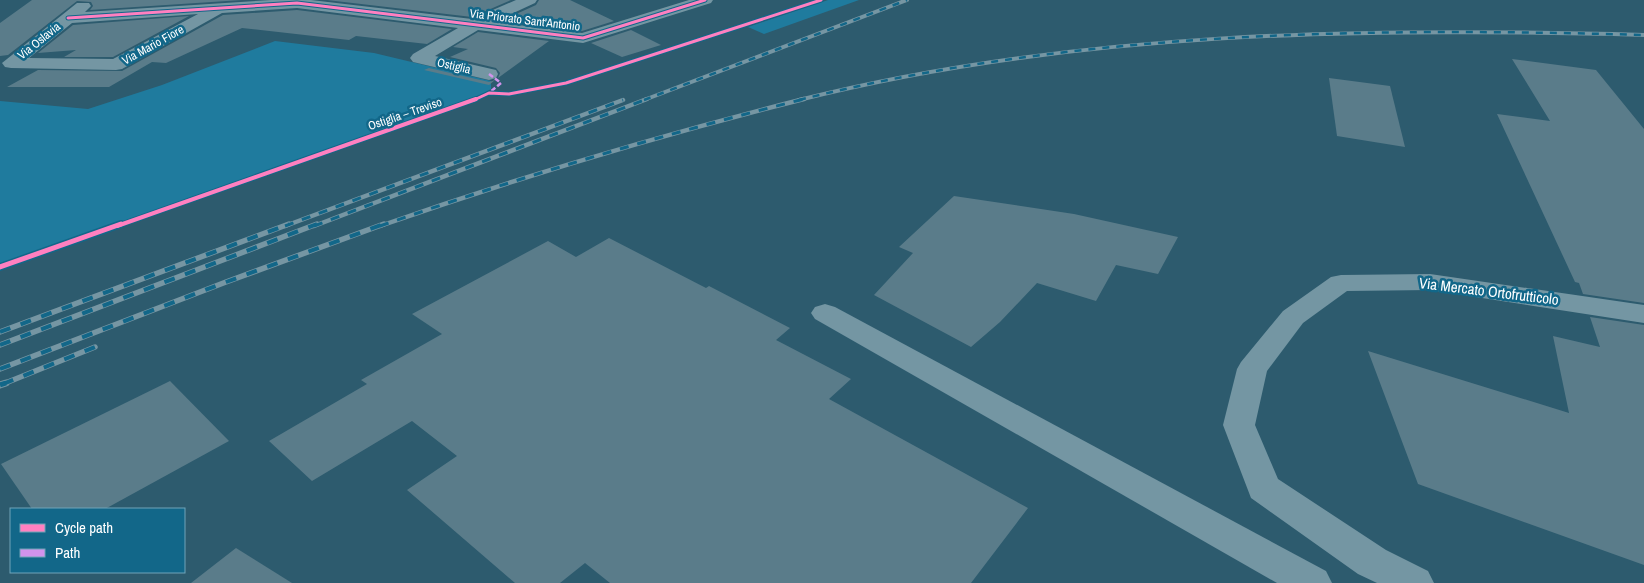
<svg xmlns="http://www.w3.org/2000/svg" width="1644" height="583" viewBox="0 0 1644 583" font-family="'Archivo Narrow',sans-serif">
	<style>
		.green { fill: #1f7b9e }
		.building { fill: #5a7c8a }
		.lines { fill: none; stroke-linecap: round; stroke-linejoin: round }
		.minor { fill: #7496a3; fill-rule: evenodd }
		.rail-far3-casing { stroke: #7696a3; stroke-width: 4 }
		.rail-far2-casing { stroke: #7696a3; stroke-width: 4.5 }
		.rail-far1-casing { stroke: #7696a3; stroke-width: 5.5 }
		.rail-casing { stroke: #7696a3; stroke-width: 7 }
		.rail-far3 { stroke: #126789; stroke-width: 2.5; stroke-dasharray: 7; stroke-linecap: butt }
		.rail-far2 { stroke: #126789; stroke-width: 3; stroke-dasharray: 9; stroke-linecap: butt }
		.rail-far1 { stroke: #126789; stroke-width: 4; stroke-dasharray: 11; stroke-linecap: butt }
		.rail { stroke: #126789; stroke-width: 5; stroke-dasharray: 14; stroke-linecap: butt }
		.quiet { stroke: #d193ec; stroke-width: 2.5; stroke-dasharray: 5 2.5; stroke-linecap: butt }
		.cycleway-far2-casing { stroke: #126789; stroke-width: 5 }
		.cycleway-far1-casing { stroke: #126789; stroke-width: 6 }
		.cycleway-casing { stroke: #126789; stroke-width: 8 }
		.cycleway-far2 { stroke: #ff80c0; stroke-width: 3 }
		.cycleway-far1 { stroke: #ff80c0; stroke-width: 4 }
		.cycleway { stroke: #ff80c0; stroke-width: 5 }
		.labels { text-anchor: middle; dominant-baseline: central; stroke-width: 5; stroke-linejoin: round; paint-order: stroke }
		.far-street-label { font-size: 12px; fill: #fff; stroke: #126789 }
		.street-label { font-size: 15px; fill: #fff; stroke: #126789 }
	</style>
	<rect width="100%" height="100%" fill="#2d5b6e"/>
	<g class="green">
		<polygon points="828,0 859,0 764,34 748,27"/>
		<polygon points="275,41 374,53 491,81 491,89 475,98 0,267 0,101 88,109 162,85"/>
	</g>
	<g class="building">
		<polygon points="32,0 242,0 90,10 93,6 91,2 77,1 8,55 0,56 0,23"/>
		<polygon points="327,0 511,0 472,17"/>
		<polygon points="539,0 570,0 614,21 582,31 501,21 536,5"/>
		<polygon points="297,10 452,29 427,44 356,36 349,40 242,28 166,63 152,62 109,87 7,87 38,70 122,71 223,15"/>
		<polygon points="189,16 113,57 64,57 76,50 38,53 73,25"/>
		<polygon points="631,30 661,45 622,57 591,43"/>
		<polygon points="478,32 549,41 498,78 500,73 496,68 450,57 468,49 453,47"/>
		<polygon points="1512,59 1596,70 1644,129 1644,303 1583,294 1579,283 1575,282 1497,114 1550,121"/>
		<polygon points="429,68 489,82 495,80 489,85 424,70"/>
		<polygon points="1329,78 1390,86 1405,147 1337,136"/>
		<polygon points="954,196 1074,214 1178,237 1158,274 1116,265 1096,301 1037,283 1000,322 971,347 874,295 913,253 899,247"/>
		<polygon points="609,238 706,288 709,286 790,328 776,340 851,379 829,399 1028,508 971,583 610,583 585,563 560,583 515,583 407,490 457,456 412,421 312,481 269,441 367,384 361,380 442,334 412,314 548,241 576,257"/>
		<polygon points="1590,317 1644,325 1644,565 1418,484 1368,351 1569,413 1553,336 1600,347"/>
		<polygon points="170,381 229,441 105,509 32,509 1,464"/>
		<polygon points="236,548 292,583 191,583"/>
	</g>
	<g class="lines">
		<g class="minor">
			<path d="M271 0H311L472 19 516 0H537L535 3 494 22 582 33 689 0H713L711 3 583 43 478 30 435 56 496 70 498 74 496 78 489 80 413 62 410 58 413 54 458 28 297 8 222 13 122 69 116 70 11 68 5 67 2 63 77 3H89L91 6 85 12ZM198 14 113 59 29 58 72 23Z"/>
			<polygon points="1430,274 1644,305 1644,323 1430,290 1347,291 1303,323 1267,371 1255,425 1278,479 1386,550 1428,571 1434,583 1377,583 1358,574 1251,498 1223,425 1237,369 1241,362 1283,311 1331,277 1341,275"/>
			<polygon points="825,304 835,307 1326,571 1332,583 1277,583 815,319 811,313 815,307"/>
		</g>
		<defs>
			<g id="rail-far3">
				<polyline points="644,100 907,0"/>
				<path d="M799 100C1074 31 1362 27 1644 35"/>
			</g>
			<g id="rail-far2">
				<polyline points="285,226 623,100"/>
				<polyline points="314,226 647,99"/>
				<path d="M380 226C520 177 661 135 804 99"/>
			</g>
			<g id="rail-far1">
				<polyline points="0,332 289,224"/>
				<polyline points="0,345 317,224"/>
				<polyline points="0,369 226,282 384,224"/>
				<polyline points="3,384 95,347"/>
			</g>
			<polyline id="rail" points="0,385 6,383"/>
		</defs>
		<use href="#rail-far3" class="rail-far3-casing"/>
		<use href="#rail-far2" class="rail-far2-casing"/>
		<use href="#rail-far1" class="rail-far1-casing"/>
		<use href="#rail" class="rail-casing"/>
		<use href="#rail-far3" class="rail-far3"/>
		<use href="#rail-far2" class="rail-far2"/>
		<use href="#rail-far1" class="rail-far1"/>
		<use href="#rail" class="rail"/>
		<polyline class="quiet" points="489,74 501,83 489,93"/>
		<defs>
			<g id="cycleway-far2">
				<polyline points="68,18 297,3 583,38 705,0"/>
				<polyline points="474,100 489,93 509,94 566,83 821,0"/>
			</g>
			<polyline id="cycleway-far1" points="117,226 476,99"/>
			<polyline id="cycleway" points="0,267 121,224"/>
		</defs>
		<use href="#cycleway-far2" class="cycleway-far2-casing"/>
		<use href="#cycleway-far1" class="cycleway-far1-casing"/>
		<use href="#cycleway" class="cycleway-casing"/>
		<use href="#cycleway-far2" class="cycleway-far2"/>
		<use href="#cycleway-far1" class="cycleway-far1"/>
		<use href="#cycleway" class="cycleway"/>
	</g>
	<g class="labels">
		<g class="far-street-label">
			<text transform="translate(525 20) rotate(7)">Via Priorato Sant'Antonio</text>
			<text transform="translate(39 41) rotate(-39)">Via Oslavia</text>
			<text transform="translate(153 45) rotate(-29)">Via Mario Fiore</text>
			<text transform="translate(454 66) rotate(13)">Ostiglia</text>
			<text transform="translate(405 114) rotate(-19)">Ostiglia – Treviso</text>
		</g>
		<g class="street-label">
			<text transform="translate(1489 291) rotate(7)">Via Mercato Ortofrutticolo</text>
		</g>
	</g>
	<rect x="10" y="508" width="175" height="65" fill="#126789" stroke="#71a4b8"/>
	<rect x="20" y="524" width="25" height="8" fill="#ff80c0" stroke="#71a4b8"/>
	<text x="55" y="533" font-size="15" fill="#ffffff">Cycle path</text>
	<rect x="20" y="549" width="25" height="8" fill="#d193ec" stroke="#71a4b8"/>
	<text x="55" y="558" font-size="15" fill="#ffffff">Path</text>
</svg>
